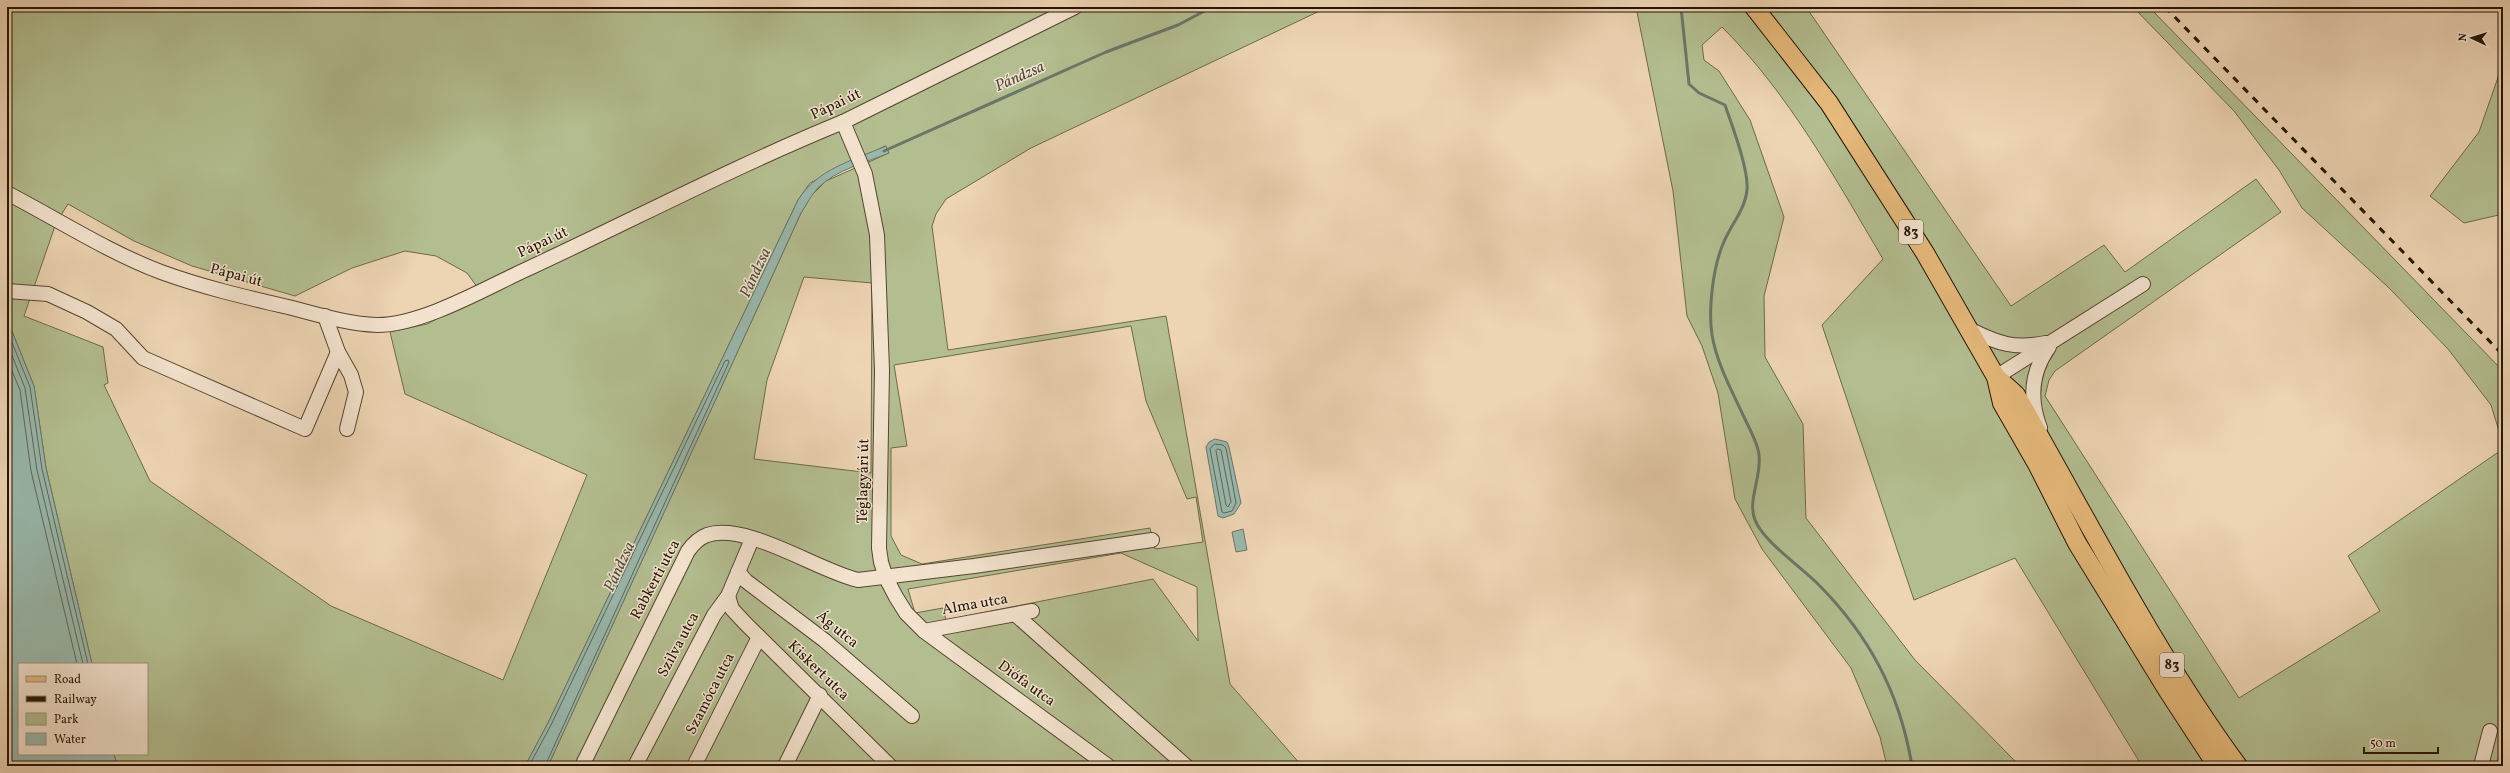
<svg xmlns="http://www.w3.org/2000/svg" width="2510" height="773" viewBox="0 0 2510 773" font-family="Vollkorn,serif">
	<style>
		.green { fill: #b3be90; stroke: #6c6a4a; fill-rule: evenodd }
		.water { fill: #99b8ac; stroke: #6a7768 }
		.lines { fill: none; stroke-linecap: round; stroke-linejoin: round }
		.shore { stroke: #5e6658; stroke-width: 1 }
		.stream { stroke: #6a7768; stroke-width: 3 }
		.minor-casing { stroke: #56452f; stroke-width: 16 }
		.major-casing { stroke: #241503; stroke-width: 20 }
		.minor { stroke: #f3e3ce; stroke-width: 14 }
		.major { stroke: #e6ba7a; stroke-width: 18 }
		.rail { stroke: #241503; stroke-width: 3; stroke-dasharray: 7 7; stroke-linecap: butt }
		.labels { text-anchor: middle; dominant-baseline: central; stroke-width: 3; stroke-linejoin: round; paint-order: stroke }
		.shield { fill: #f3e3ce; stroke: #625340; stroke-width: 1 }
		.shield-label { font-size: 14px; font-weight: bold; fill: #241503 }
		.street-label { font-size: 15px; fill: #241503; stroke: #f3e3ce }
		.water-label { font-size: 16px; font-style: italic; fill: #4d4e3e; stroke: #f3e3ce }
	</style>
	<rect width="100%" height="100%" fill="#edd4b3"/>
	<filter id="stains"><feTurbulence type="fractalNoise" baseFrequency=".005" numOctaves="4"/><feColorMatrix values="0 0 0 0 .2 0 0 0 0 .09 0 0 0 0 .02 0 0 0 .5 -.17"/></filter>
	<radialGradient id="worn" r=".72"><stop offset=".6" stop-color="#630" stop-opacity="0"/><stop offset="1" stop-color="#630" stop-opacity=".3"/></radialGradient>
	<g class="green">
		<path d="M7 7H1328L1031 148 946 199 936 214 932 226 948 350 1166 316 1230 684 1302 766H548L801 213 811 196 826 181 889 153 885 146 810 183 798 200 548 723 525 766H117L114 754H147V664H92L46 468 34 386 7 319ZM68 204 134 241 192 266 295 296 352 268 405 251 436 256 467 273 483 295 427 324 390 332 405 394 587 475 503 680 331 606 150 481 104 385 108 383 103 347 24 316 56 223ZM804 277 872 283 871 473 754 459 767 380ZM1131 326 1146 401 1187 499 1196 497 1203 542 1155 549 1150 528 922 564 901 555 891 536V448L907 446 894 365ZM1121 553 1197 587 1198 641 1153 579 946 620 943 608 915 613 908 589Z"/>
		<path d="M1636 7H1806L2011 306 2104 245 2125 272 2256 179 2281 212 2055 371 2049 380 2045 396 2239 698 2380 611 2348 556 2497 453 2503 458V744L2496 766H2142L2015 558 1914 600 1822 325 1883 259C1835 178 1789 94 1722 27L1702 45 1704 60 1719 71 1750 120 1784 217 1764 296 1765 357 1803 424 1806 518 1915 660 2020 766H1887L1880 737 1851 668 1762 549 1735 499 1718 393 1702 346 1687 316 1673 191Z"/>
		<polygon points="2133,7 2149,7 2503,371 2503,444 2491,405 2448,349 2389,288 2302,208 2279,170 2234,111"/>
		<polygon points="2503,63 2503,214 2464,223 2430,196 2479,132"/>
	</g>
	<g class="water">
		<path d="M886 146 889 153C867 162 836 170 819 187 811 195 807 204 801 213L548 766H525L548 723 798 200C817 169 854 160 886 146Z"/>
		<polygon points="7,319 34,386 46,468 92,664 19,664 19,754 114,754 117,766 7,766"/>
		<polygon points="1215,439 1227,442 1229,447 1241,503 1234,514 1223,518 1218,516 1206,447 1209,442"/>
		<polygon points="1243,529 1247,550 1236,552 1232,532"/>
	</g>
	<g class="lines">
		<g class="shore">
			<polyline points="7,330 30,387 42,469 88,664"/>
			<polyline points="7,343 25,388 37,470 83,664"/>
			<polyline points="7,359 20,390 31,471 77,664"/>
			<polygon points="1215,444 1223,445 1226,448 1236,503 1232,511 1224,513 1222,512 1210,449"/>
			<polygon points="1218,449 1221,450 1231,502 1228,507 1226,505 1216,451"/>
			<polyline points="529,766 551,725 725,361 728,360 729,362 545,766"/>
		</g>
		<g class="stream">
			<path d="M1681 7 1689 84 1699 93 1725 105C1732 125 1749 170 1747 190 1745 210 1730 226 1723 244 1713 268 1708 309 1712 335 1717 364 1732 391 1744 417 1749 428 1758 443 1759 455 1762 476 1747 501 1755 520 1763 541 1801 567 1817 583 1869 635 1900 693 1912 766"/>
			<polyline points="884,151 1106,52 1178,25 1212,7"/>
		</g>
		<defs>
			<g id="minor">
				<polyline points="843,122 865,174 877,235 882,370 879,548 881,562 886,578 896,597 906,613 924,631 1108,766"/>
				<path d="M7 193C57 219 108 252 161 272 202 287 245 297 288 307 316 314 347 324 377 325 422 325 484 289 525 270 631 221 735 166 843 122L1075 7"/>
				<polyline points="7,291 48,294 87,312 116,329 143,358 305,429 338,352"/>
				<polyline points="325,316 338,352 351,375 356,392 347,429"/>
				<path d="M1971 330C1999 344 2014 349 2046 343"/>
				<polyline points="1996,377 2143,284"/>
				<path d="M2040 428C2029 399 2031 372 2049 347"/>
				<polyline points="738,572 746,581 824,640 912,716"/>
				<polyline points="728,596 732,609 745,623 890,766"/>
				<polyline points="1016,615 1186,766"/>
				<polyline points="924,631 1032,611"/>
				<path d="M582 766 688 551C693 544 699 538 707 535 747 522 818 571 858 580L974 566 1152 540"/>
				<polyline points="635,766 714,615 728,596 752,539"/>
				<polyline points="694,766 759,637"/>
				<polyline points="785,766 820,695"/>
				<polyline points="2481,766 2490,731"/>
			</g>
			<g id="major">
				<polyline points="1754,7 1829,103 1925,253 1996,377 2002,403 2037,464 2077,543 2168,691 2217,766"/>
				<path d="M1996 377 2016 395C2088 520 2153 650 2238 766"/>
			</g>
		</defs>
		<use href="#minor" class="minor-casing"/>
		<use href="#major" class="major-casing"/>
		<use href="#minor" class="minor"/>
		<use href="#major" class="major"/>
		<polyline class="rail" points="2165,7 2503,355"/>
	</g>
	<g class="labels">
		<g class="shield">
			<rect x="1899" y="220" width="24" height="24" rx="3"/>
			<rect x="2160" y="653" width="24" height="24" rx="3"/>
		</g>
		<g class="shield-label">
			<text x="1911" y="232">83</text>
			<text x="2172" y="665">83</text>
		</g>
		<g class="street-label">
			<text transform="translate(836 105) rotate(-25)">Pápai út</text>
			<text transform="translate(543 243) rotate(-25)">Pápai út</text>
			<text transform="translate(236 276) rotate(15)">Pápai út</text>
			<text transform="translate(864 481) rotate(-89)">Téglagyári út</text>
			<text transform="translate(656 580) rotate(-62)">Rabkerti utca</text>
			<text transform="translate(975 605) rotate(-10)">Alma utca</text>
			<text transform="translate(837 630) rotate(39)">Ág utca</text>
			<text transform="translate(679 645) rotate(-62)">Szilva utca</text>
			<text transform="translate(818 671) rotate(44)">Kiskert utca</text>
			<text transform="translate(1026 684) rotate(36)">Diófa utca</text>
			<text transform="translate(711 694) rotate(-63)">Szamóca utca</text>
		</g>
		<g class="water-label">
			<text transform="translate(1020 77) rotate(-24)">Pándzsa</text>
			<text transform="translate(756 273) rotate(-65)">Pándzsa</text>
			<text transform="translate(620 567) rotate(-65)">Pándzsa</text>
		</g>
	</g>
	<rect width="2510" height="773" fill="none" stroke="#edd4b3" stroke-width="24"/>
	<rect x="8" y="8" width="2494" height="757" fill="none" stroke="#241503" stroke-width="2"/>
	<rect x="12" y="12" width="2486" height="749" fill="none" stroke="#241503"/>
	<rect x="18" y="663" width="130" height="92" fill="#f3e3ce" stroke="#a0917d"/>
	<rect x="26" y="676" width="20" height="6" fill="#e6ba7a" stroke="#a0917d"/>
	<text x="54" y="683" font-size="12" fill="#241503">Road</text>
	<rect x="26" y="696" width="20" height="6" fill="#241503" stroke="#a0917d"/>
	<text x="54" y="703" font-size="12" fill="#241503">Railway</text>
	<rect x="26" y="713" width="20" height="12" fill="#b3be90" stroke="#a0917d"/>
	<text x="54" y="723" font-size="12" fill="#241503">Park</text>
	<rect x="26" y="733" width="20" height="12" fill="#99b8ac" stroke="#a0917d"/>
	<text x="54" y="743" font-size="12" fill="#241503">Water</text>
	<g transform="translate(2472 38) rotate(274)" stroke="#f3e3ce" stroke-width="3" paint-order="stroke">
	<path d="M0-3L7 15L0 10L-7 15Z" fill="#241503"/>
	<text y="-6" font-size="11" font-weight="bold" text-anchor="middle" fill="#241503">N</text>
	</g>
	<path d="M2364 747v6h74v-6" fill="none" stroke="#241503" stroke-width="2"/>
	<text x="2370" y="747" font-size="12" fill="#241503" stroke="#f3e3ce" stroke-width="3" paint-order="stroke">50 m</text>
	<rect width="100%" height="100%" filter="url(#stains)"/>
	<rect width="100%" height="100%" fill="url(#worn)"/>
</svg>
